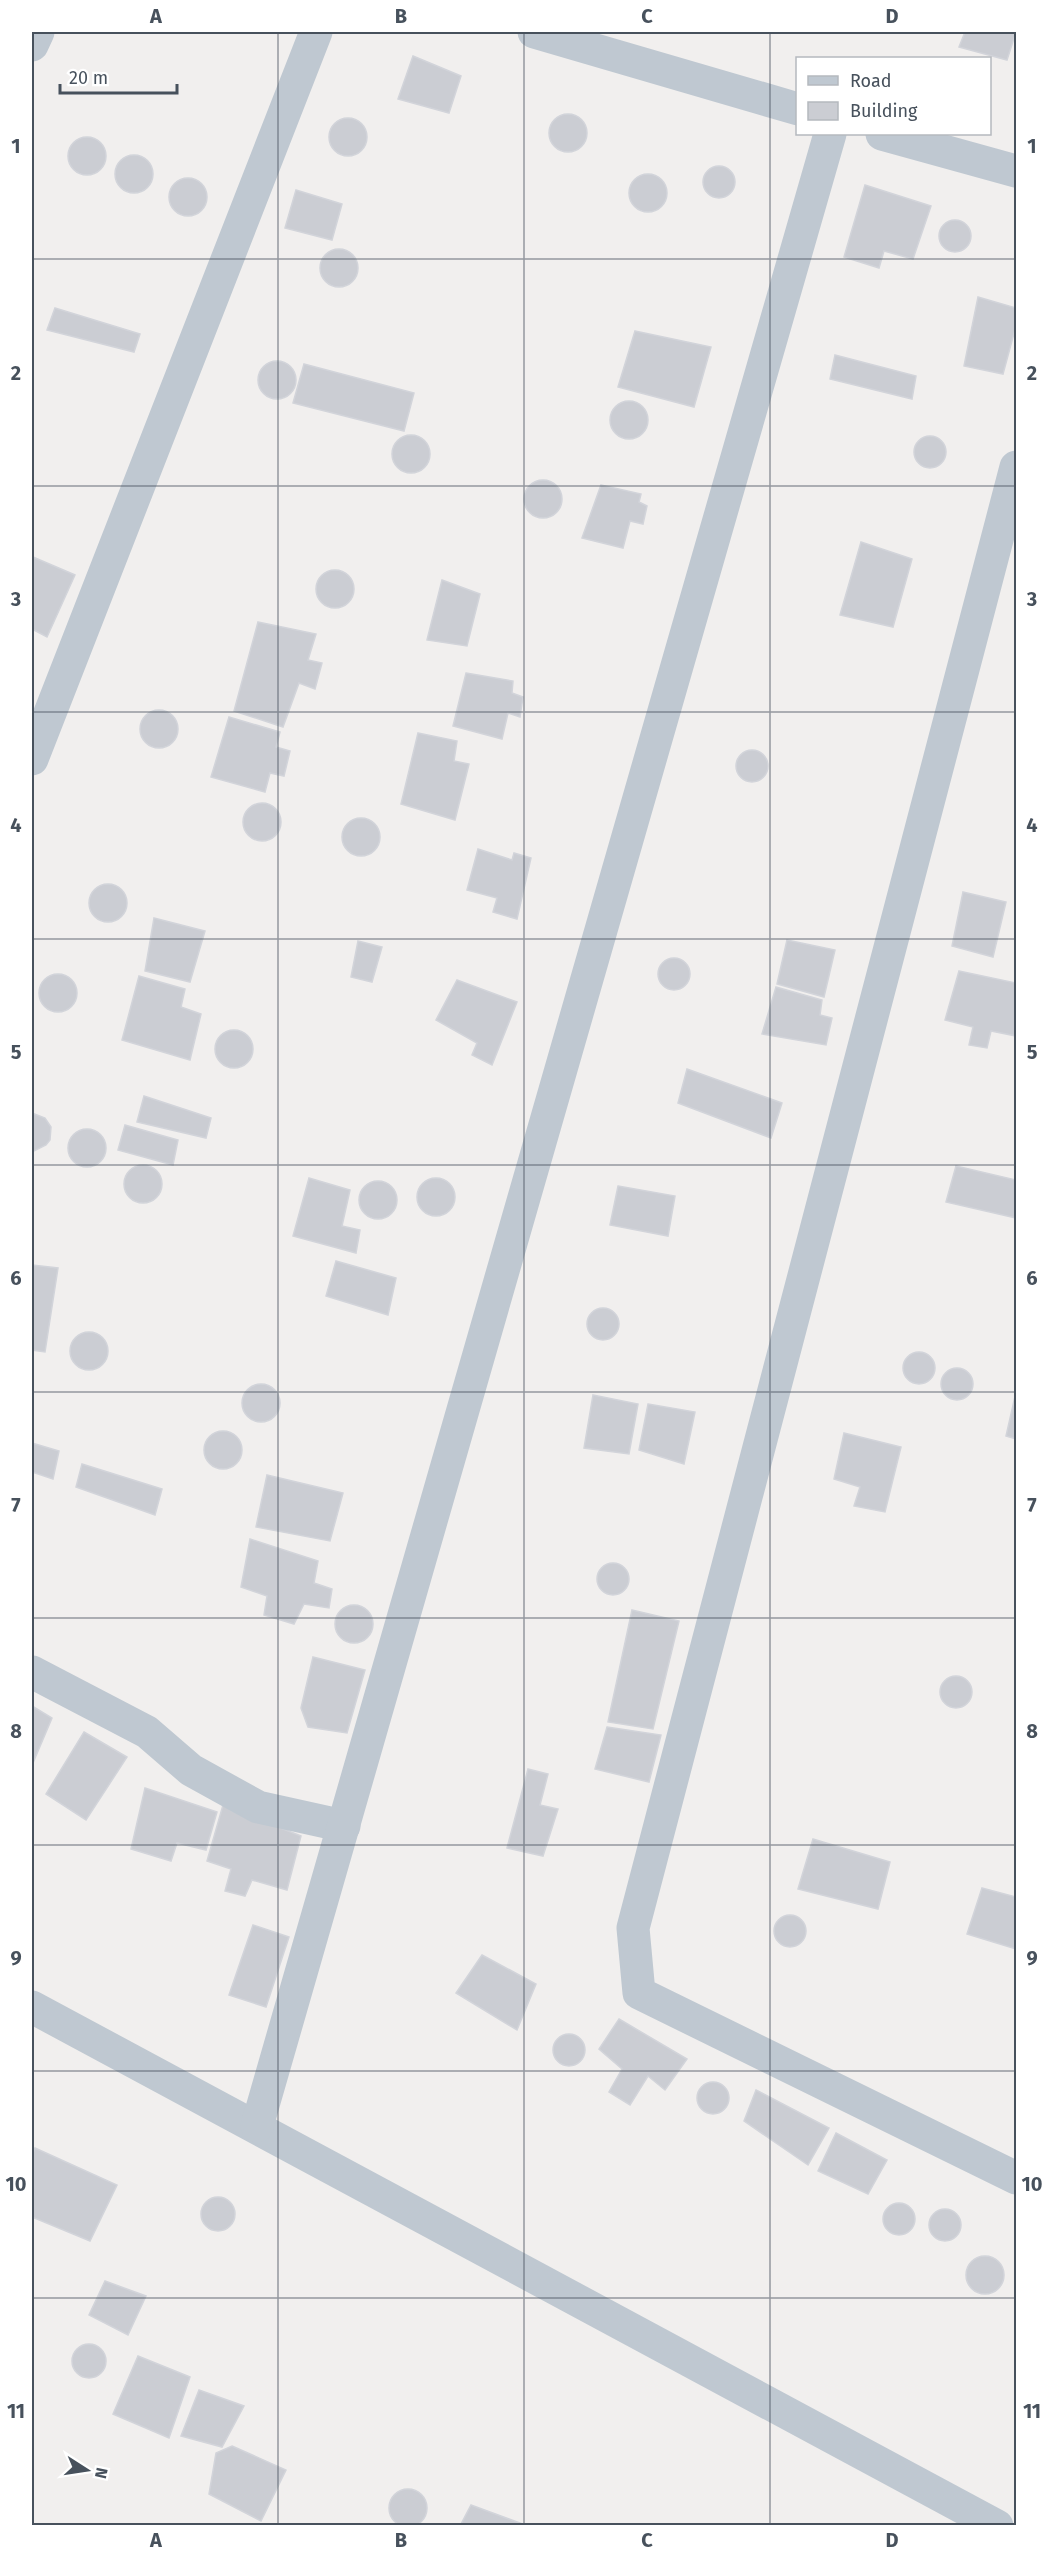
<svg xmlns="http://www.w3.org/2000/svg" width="1048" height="2557" viewBox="0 0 1048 2557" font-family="'Fira Sans',sans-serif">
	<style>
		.building { fill: #cbcdd3; stroke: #d2d4da; stroke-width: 1.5 }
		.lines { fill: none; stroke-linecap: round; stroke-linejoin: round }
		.minor { stroke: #bfc8d1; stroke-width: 33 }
		.grid { fill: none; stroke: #47515c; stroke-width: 1.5; stroke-opacity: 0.55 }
		.neatline { fill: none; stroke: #47515c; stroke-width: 2 }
		.grid-label { font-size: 20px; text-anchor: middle; font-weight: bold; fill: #47515c }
	</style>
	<rect width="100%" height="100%" fill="#f1efee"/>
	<g class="building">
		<polygon points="965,32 1016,32 1007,60 959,47"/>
		<polygon points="413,56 461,76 449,113 398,99"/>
		<circle cx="568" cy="133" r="19"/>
		<circle cx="348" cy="137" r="19"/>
		<circle cx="87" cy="156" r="19"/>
		<circle cx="134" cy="174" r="19"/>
		<circle cx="719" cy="182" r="16"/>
		<circle cx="648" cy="193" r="19"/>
		<circle cx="188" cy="197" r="19"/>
		<polygon points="865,185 931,206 913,259 884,251 879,268 844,257"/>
		<polygon points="296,190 342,204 332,240 285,228"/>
		<circle cx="955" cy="236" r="16"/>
		<circle cx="339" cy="268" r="19"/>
		<polygon points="978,297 1016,308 1016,326 1003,374 964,366"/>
		<polygon points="55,308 140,334 134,352 47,330"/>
		<polygon points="635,331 711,347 694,407 618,387"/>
		<polygon points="835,355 916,376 912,399 830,379"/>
		<circle cx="277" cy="380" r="19"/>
		<polygon points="304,364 414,393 404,431 293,403"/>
		<circle cx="629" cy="420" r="19"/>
		<circle cx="411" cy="454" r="19"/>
		<circle cx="930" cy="452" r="16"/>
		<circle cx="543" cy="499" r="19"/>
		<polygon points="601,485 641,494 639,502 647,506 643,524 630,521 623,548 582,538"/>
		<polygon points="861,542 912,559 893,627 840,615"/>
		<polygon points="33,557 75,575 47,637 32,629"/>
		<circle cx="335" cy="589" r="19"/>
		<polygon points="442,580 480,594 467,646 427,640"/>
		<polygon points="258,622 316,634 308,660 322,663 315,689 299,683 283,727 234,711"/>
		<polygon points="466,673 513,681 512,693 523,697 520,717 508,713 502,739 453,726"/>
		<circle cx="159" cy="729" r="19"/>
		<polygon points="229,717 280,732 276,747 290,751 284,776 270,773 265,792 211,777"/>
		<polygon points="418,733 457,741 454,761 469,764 455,820 401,804"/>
		<circle cx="752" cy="766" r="16"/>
		<circle cx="262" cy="822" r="19"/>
		<circle cx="361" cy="837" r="19"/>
		<polygon points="478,849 512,860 514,853 531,858 517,919 493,912 497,898 467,890"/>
		<circle cx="108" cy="903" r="19"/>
		<polygon points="963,892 1006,902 993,957 952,946"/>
		<polygon points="154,918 205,931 190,982 145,971"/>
		<polygon points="787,940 835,950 824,997 777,984"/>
		<polygon points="358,941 382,947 372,982 351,977"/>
		<circle cx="674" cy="974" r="16"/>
		<polygon points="959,971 1016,983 1016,1036 991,1031 987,1048 969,1045 973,1027 945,1020"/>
		<circle cx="58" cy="993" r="19"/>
		<polygon points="139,976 185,989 181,1007 201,1014 190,1060 122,1040"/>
		<polygon points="457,980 517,1002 492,1065 472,1055 477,1043 436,1020"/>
		<polygon points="776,987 822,1000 820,1015 832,1018 826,1045 762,1034"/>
		<circle cx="234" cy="1049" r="19"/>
		<polygon points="687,1069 782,1103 771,1138 678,1103"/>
		<polygon points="144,1096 211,1118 206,1138 137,1122"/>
		<polygon points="32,1113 45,1118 51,1127 50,1140 46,1145 34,1151 32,1150"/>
		<polygon points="125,1125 178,1140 173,1165 118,1150"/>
		<circle cx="87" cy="1148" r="19"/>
		<circle cx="143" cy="1184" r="19"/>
		<polygon points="956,1166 1016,1180 1016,1218 946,1202"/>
		<polygon points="309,1178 350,1190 342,1226 360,1230 356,1253 293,1236"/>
		<circle cx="436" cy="1197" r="19"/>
		<circle cx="378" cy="1200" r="19"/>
		<polygon points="618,1186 675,1196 668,1236 610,1225"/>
		<polygon points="336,1261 396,1278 388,1315 326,1296"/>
		<polygon points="32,1265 58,1268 45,1352 32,1350"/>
		<circle cx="603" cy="1324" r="16"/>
		<circle cx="89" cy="1351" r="19"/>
		<circle cx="919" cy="1368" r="16"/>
		<circle cx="957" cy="1384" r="16"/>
		<circle cx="261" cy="1403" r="19"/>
		<polygon points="1016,1392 1016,1439 1006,1436"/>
		<polygon points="593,1395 638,1404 629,1454 584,1448"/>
		<polygon points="648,1404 695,1412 684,1464 639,1450"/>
		<circle cx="223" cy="1450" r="19"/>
		<polygon points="844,1433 901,1447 885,1512 854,1506 860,1487 834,1479"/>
		<polygon points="32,1443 59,1451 53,1479 32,1472"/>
		<polygon points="82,1464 162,1489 155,1515 76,1487"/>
		<polygon points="267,1475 343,1493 330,1541 256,1527"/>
		<polygon points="250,1539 318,1561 314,1583 332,1589 329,1608 304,1604 294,1624 264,1615 267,1596 241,1587"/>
		<circle cx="613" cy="1579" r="16"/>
		<circle cx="354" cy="1624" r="19"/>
		<polygon points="632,1610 679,1621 653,1729 608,1722"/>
		<polygon points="313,1657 365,1670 347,1733 308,1727 301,1708"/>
		<circle cx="956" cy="1692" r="16"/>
		<polygon points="32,1706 52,1718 33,1763 32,1762"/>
		<polygon points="607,1727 661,1735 649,1782 595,1769"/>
		<polygon points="84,1732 127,1757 86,1820 46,1794"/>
		<polygon points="528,1769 548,1774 540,1805 558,1809 543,1856 507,1848"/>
		<polygon points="145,1788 217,1812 206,1850 177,1843 171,1861 131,1849"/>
		<polygon points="223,1805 301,1836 287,1890 252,1880 245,1896 225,1891 231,1869 207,1861"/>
		<polygon points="813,1839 890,1862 878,1909 798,1889"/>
		<polygon points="982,1888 1016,1897 1016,1949 967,1934"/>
		<circle cx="790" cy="1931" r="16"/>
		<polygon points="253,1925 289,1937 266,2007 229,1995"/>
		<polygon points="482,1955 536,1984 517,2030 456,1993"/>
		<polygon points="619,2019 687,2059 665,2090 648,2076 630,2105 609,2092 622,2069 599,2049"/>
		<circle cx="569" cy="2050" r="16"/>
		<circle cx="713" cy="2098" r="16"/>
		<polygon points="756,2090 829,2128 808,2165 744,2121"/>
		<polygon points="836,2133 887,2160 868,2194 818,2171"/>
		<polygon points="35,2148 117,2185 90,2241 32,2217 32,2156"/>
		<circle cx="218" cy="2214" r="17"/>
		<circle cx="899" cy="2219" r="16"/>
		<circle cx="945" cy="2225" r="16"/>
		<circle cx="985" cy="2275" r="19"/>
		<polygon points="105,2281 146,2296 128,2335 89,2315"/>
		<circle cx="89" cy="2361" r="17"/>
		<polygon points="138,2356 190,2377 169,2438 113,2414"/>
		<polygon points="199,2390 244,2406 222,2447 181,2436"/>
		<polygon points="232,2446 286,2470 261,2521 209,2494 216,2453"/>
		<circle cx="408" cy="2508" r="19"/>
		<polygon points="471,2505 528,2526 460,2526"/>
	</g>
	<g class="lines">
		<g class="minor">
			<polyline points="534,32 798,109"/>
			<polyline points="32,45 38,32"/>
			<polyline points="882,134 1016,171"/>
			<polyline points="1016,467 633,1928 639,1993 1016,2178"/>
			<polyline points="32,759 316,32"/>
			<polyline points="32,1672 147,1732 191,1770 258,1807 344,1826"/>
			<polyline points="32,2007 997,2526"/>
			<polyline points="257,2126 830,134"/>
		</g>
	</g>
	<path class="grid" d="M278 32V2526M524 32V2526M770 32V2526M32 259H1016M32 486H1016M32 712H1016M32 939H1016M32 1165H1016M32 1392H1016M32 1618H1016M32 1845H1016M32 2071H1016M32 2298H1016"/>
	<rect width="1048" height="2557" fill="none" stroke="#ffffff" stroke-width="66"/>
	<rect x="796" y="57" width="195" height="78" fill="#ffffff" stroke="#b5b9be" stroke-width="1.5"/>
	<rect x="808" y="76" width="30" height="9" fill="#bfc8d1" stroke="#b5b9be" stroke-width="1.5"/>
	<text x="850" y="87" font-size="18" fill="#47515c">Road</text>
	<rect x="808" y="102" width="30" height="18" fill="#cbcdd3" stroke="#b5b9be" stroke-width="1.5"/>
	<text x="850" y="117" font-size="18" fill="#47515c">Building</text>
	<g transform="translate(87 2470) rotate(102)" stroke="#ffffff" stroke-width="4.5" paint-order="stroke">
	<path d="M0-4.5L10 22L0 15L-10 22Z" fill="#47515c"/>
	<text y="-9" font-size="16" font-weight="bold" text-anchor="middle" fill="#47515c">N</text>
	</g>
	<path d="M60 84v9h117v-9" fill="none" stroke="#47515c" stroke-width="3"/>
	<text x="69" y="84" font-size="18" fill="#47515c" stroke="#ffffff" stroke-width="4.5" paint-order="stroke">20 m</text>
	<rect x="33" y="33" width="982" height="2491" class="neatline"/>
	<g class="grid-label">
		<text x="156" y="23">A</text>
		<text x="401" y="23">B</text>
		<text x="647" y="23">C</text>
		<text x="892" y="23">D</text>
		<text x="16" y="153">1</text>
		<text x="1032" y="153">1</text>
		<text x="16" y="380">2</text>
		<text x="1032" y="380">2</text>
		<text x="16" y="606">3</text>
		<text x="1032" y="606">3</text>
		<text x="16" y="832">4</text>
		<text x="1032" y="832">4</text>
		<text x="16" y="1059">5</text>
		<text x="1032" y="1059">5</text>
		<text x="16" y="1285">6</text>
		<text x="1032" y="1285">6</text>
		<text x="16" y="1512">7</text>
		<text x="1032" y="1512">7</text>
		<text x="16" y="1738">8</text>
		<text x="1032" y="1738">8</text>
		<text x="16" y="1965">9</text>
		<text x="1032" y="1965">9</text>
		<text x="16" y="2191">10</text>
		<text x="1032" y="2191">10</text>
		<text x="16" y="2418">11</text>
		<text x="1032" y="2418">11</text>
		<text x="156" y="2547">A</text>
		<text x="401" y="2547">B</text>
		<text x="647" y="2547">C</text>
		<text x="892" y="2547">D</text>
	</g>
</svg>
